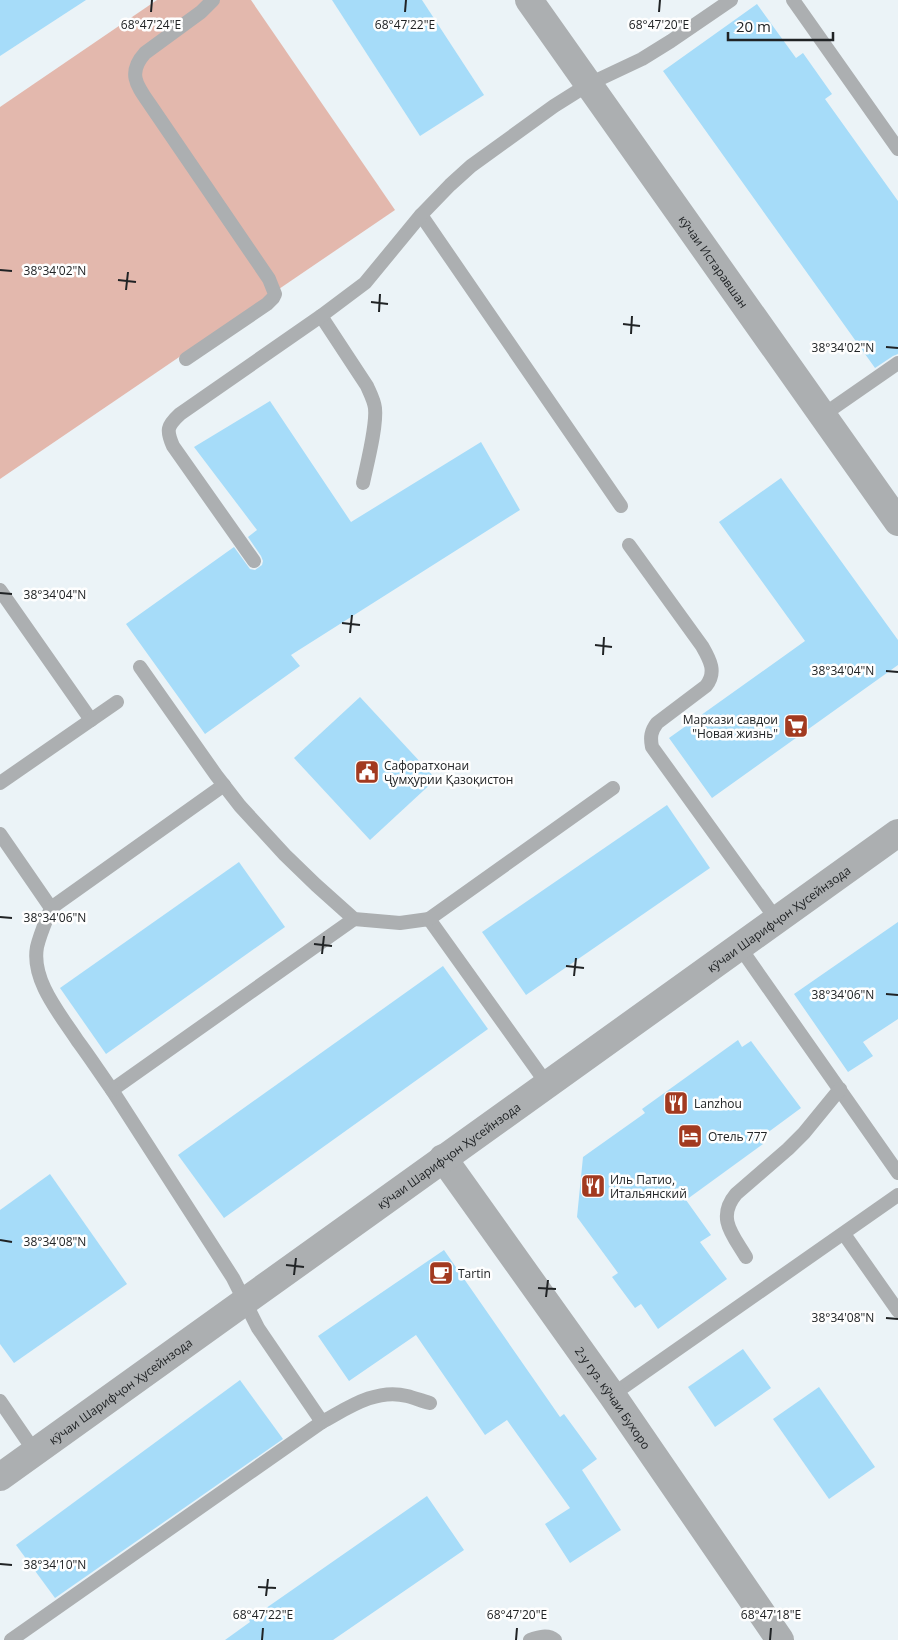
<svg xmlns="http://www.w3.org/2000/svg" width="898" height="1640" viewBox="0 0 898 1640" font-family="'Open Sans',sans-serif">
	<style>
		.green { fill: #e3b8ad }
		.building { fill: #a6dcf9 }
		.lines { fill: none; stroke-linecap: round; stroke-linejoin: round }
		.service { stroke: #acafb1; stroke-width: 14 }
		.minor { stroke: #acafb1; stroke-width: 28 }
		.ticks { fill: none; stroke: #202325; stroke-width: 2 }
		.labels { text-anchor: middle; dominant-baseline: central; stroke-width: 5; stroke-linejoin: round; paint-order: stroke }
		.street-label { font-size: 12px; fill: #202325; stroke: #fefefe }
		.poi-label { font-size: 12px; fill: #202325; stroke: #fefefe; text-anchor: start }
		.ticks-label { font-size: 12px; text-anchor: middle; fill: #202325; stroke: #fefefe; stroke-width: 5; stroke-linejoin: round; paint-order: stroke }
	</style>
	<rect width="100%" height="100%" fill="#ebf3f7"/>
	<polygon class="green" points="157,0 251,0 395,210 0,479 0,107"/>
	<g class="building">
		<polygon points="0,0 86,0 0,56"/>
		<polygon points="332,0 422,0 484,95 420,136"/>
		<polygon points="757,4 796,58 803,53 832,94 825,99 898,201 898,354 893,356 875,368 663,71"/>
		<polygon points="270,401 351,522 481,442 520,510 291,655 300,666 205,734 126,624 234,547 250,569 255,570 262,565 263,561 261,556 248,537 257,530 194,447"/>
		<polygon points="781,478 898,640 898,665 712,798 669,738 805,641 719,522"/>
		<polygon points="360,697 436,779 370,840 294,758"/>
		<polygon points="667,805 710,868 526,995 482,932"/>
		<polygon points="239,862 285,927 106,1054 60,988"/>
		<polygon points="898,922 898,1019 863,1042 873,1056 848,1072 794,994"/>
		<polygon points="443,966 488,1029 224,1218 178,1155"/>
		<polygon points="738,1040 742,1047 751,1041 801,1108 759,1139 763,1144 686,1200 711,1235 700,1242 727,1279 658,1329 641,1304 635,1308 612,1277 618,1273 577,1217 583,1157 645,1113 642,1109"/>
		<polygon points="50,1174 127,1284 14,1363 0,1344 0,1210"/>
		<polygon points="444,1250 560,1417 564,1414 597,1459 582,1470 621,1530 570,1563 545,1524 570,1508 507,1420 485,1435 416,1335 349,1381 318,1336"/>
		<polygon points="743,1349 771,1388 715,1427 688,1387"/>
		<polygon points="240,1380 283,1439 55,1598 16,1545"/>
		<polygon points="819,1387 875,1467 829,1499 773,1419"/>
		<polygon points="427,1496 464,1550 333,1640 225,1640 250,1622 249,1620"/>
	</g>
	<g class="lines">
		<g class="service">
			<polyline points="793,0 898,149"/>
			<polyline points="421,215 621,506"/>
			<path d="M321 316 367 386C370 393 374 400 375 408 377 426 367 464 363 483"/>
			<path d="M186 359 267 304 273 298 275 294 269 279 151 106C138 87 126 74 145 53L201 12 213 0"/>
			<polyline points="823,415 898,363"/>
			<path d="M629 545 702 646C710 660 717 672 706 686L657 723C651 731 650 737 652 747L776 919"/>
			<path d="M254 561 173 446C166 430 167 426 180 414L321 316 365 283 421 215 450 185 471 166 554 106 589 84 642 59 671 41 731 0"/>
			<polyline points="0,590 91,720"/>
			<polyline points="140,667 216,775 240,806 285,855 316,885 354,919 400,923 429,919 547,1084"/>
			<polyline points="0,783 117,702"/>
			<polyline points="0,834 51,908"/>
			<path d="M354 919 112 1090 233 1278 258 1328 322 1422C348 1408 376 1388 407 1396 415 1398 422 1401 430 1403"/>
			<polyline points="429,919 613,788"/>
			<polyline points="739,946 898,1173"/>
			<path d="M112 1090C100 1073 89 1056 77 1040 60 1014 31 980 37 947 40 934 46 921 51 908L224 785"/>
			<polyline points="844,1234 898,1311"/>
			<path d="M746 1257C733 1235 716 1218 736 1194L788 1149 804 1133 840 1089"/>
			<polyline points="612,1395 898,1195"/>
			<polyline points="0,1401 35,1452"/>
			<polyline points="11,1640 322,1422"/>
			<path d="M530 1640C538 1637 548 1634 555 1640"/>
		</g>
		<g class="minor">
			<path id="s1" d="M529 0 898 522"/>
			<path id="s2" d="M443 1158 612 1395 780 1640"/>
			<path id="s3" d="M0 1477 898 833"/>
		</g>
	</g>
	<path class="ticks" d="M151 12 152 0M405 12 406 0M659 12 660 0M0 270 12 271M118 280 136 282M126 290 128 272M371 302 388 304M379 312 380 294M623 324 640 326M631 334 632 316M886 347 898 348M0 593 12 594M342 623 360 625M350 633 352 615M595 645 612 647M603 655 604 637M886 671 898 672M0 917 12 918M314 944 332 946M322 954 324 936M566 966 584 968M574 976 576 958M886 994 898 995M0 1240 12 1242M286 1265 304 1267M294 1275 296 1258M538 1288 556 1289M546 1297 548 1280M886 1318 898 1319M0 1564 12 1565M258 1587 276 1588M266 1596 268 1579M262 1640 263 1628M516 1640 517 1628M770 1640 771 1628"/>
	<defs>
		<symbol id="supermarket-square" viewBox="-11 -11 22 22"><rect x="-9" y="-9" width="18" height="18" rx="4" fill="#a23a20" stroke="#fefefe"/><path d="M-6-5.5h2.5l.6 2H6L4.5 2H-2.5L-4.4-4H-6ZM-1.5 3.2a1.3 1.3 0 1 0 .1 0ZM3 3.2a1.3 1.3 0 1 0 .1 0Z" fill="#fff"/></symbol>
		<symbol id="civic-square" viewBox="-11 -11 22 22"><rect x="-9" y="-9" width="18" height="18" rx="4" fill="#a23a20" stroke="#fefefe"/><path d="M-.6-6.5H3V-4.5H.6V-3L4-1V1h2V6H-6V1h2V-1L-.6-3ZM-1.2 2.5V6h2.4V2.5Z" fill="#fff"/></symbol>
		<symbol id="restaurant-square" viewBox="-11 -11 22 22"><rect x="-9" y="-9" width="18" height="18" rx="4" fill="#a23a20" stroke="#fefefe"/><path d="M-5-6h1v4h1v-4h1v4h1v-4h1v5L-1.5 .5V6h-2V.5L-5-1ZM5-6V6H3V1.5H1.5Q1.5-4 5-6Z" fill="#fff"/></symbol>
		<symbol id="hotel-square" viewBox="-11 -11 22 22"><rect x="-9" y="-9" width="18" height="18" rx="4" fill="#a23a20" stroke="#fefefe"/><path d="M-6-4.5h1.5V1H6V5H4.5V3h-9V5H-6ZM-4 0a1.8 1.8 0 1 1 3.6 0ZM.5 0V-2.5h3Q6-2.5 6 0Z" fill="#fff"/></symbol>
		<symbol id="cafe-square" viewBox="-11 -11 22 22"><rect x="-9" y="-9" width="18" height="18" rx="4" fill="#a23a20" stroke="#fefefe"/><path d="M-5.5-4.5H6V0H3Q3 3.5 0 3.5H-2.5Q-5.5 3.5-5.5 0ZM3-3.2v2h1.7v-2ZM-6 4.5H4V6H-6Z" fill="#fff"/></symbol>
	</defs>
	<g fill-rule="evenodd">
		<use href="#supermarket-square" x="782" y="712" width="28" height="28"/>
		<use href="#civic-square" x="353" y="758" width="28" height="28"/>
		<use href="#restaurant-square" x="662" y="1089" width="28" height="28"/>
		<use href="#hotel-square" x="676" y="1122" width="28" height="28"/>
		<use href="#restaurant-square" x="579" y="1172" width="28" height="28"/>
		<use href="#cafe-square" x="427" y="1259" width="28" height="28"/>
	</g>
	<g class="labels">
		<g class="street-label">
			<text stroke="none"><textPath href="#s1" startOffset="320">кӯчаи Истаравшан</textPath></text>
			<text stroke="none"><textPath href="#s3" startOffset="958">кӯчаи Шарифҷон Ҳусейнзода</textPath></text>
			<text stroke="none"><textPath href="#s3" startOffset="552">кӯчаи Шарифҷон Ҳусейнзода</textPath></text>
			<text stroke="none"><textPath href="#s3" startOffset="148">кӯчаи Шарифҷон Ҳусейнзода</textPath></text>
			<text stroke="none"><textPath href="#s2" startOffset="294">2-у гуз. кӯчаи Бухоро</textPath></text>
		</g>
		<g class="poi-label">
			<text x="778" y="719" text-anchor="end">Маркази савдои<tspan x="778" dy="14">"Новая жизнь"</tspan></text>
			<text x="384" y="765">Сафоратхонаи<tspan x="384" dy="14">Ҷумҳурии Қазоқистон</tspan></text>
			<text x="694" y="1103">Lanzhou</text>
			<text x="708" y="1136">Отель 777</text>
			<text x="610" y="1179">Иль Патио,<tspan x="610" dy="14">Итальянский</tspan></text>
			<text x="458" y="1273">Tartin</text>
		</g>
	</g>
	<g class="ticks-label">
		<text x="151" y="29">68°47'24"E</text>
		<text x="405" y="29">68°47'22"E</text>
		<text x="659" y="29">68°47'20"E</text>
		<text x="55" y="275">38°34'02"N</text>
		<text x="843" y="352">38°34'02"N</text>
		<text x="55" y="599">38°34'04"N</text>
		<text x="843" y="675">38°34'04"N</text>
		<text x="55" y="922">38°34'06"N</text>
		<text x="843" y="999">38°34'06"N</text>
		<text x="55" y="1246">38°34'08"N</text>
		<text x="843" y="1322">38°34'08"N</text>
		<text x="55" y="1569">38°34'10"N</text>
		<text x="263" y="1619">68°47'22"E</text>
		<text x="517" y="1619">68°47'20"E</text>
		<text x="771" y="1619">68°47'18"E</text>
	</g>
	<path d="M728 32v8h105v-8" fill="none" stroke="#202325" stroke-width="2.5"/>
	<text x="736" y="32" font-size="15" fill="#202325" stroke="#fefefe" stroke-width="4" paint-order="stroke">20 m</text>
</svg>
